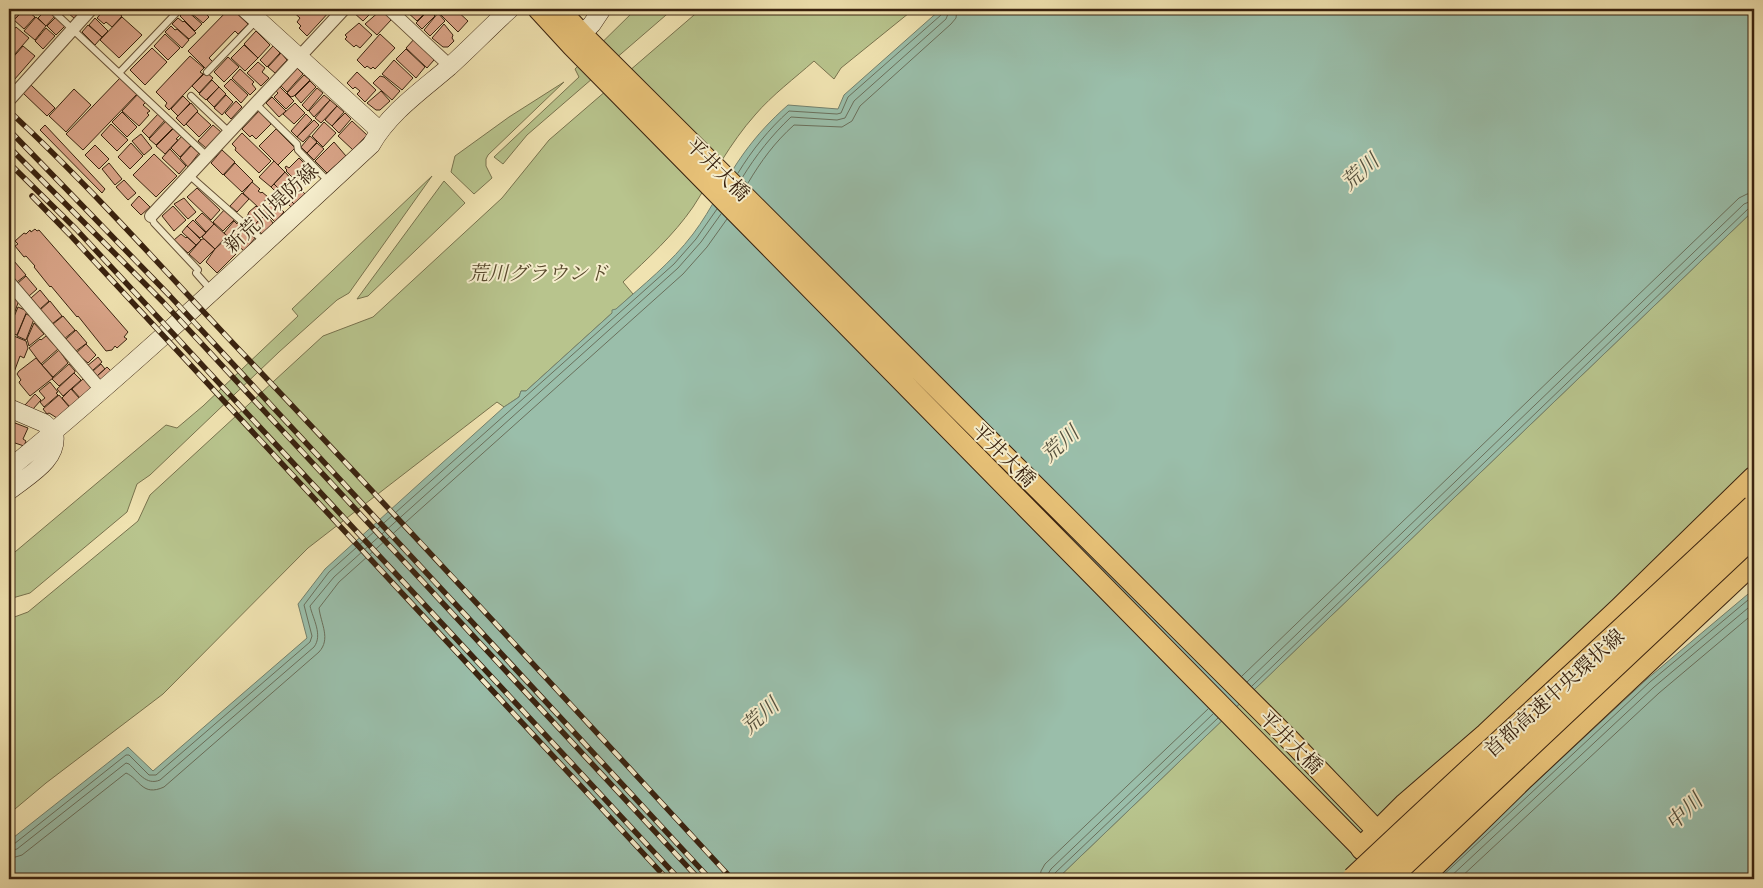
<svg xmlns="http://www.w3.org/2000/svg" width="1763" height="888" font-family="'Sorts Mill Goudy','Noto Serif JP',serif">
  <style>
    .green { fill: #b8c48d; stroke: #78734e }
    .water { fill: #9abeaa; stroke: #73806c }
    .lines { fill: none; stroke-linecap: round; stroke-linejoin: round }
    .shore { stroke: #6a705c; stroke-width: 1 }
    .building { fill: #daa589; stroke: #39220f }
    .lane-casing { stroke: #675238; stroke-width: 8 }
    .street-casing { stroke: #675238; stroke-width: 14 }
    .secondary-casing { stroke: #39220f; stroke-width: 19 }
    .primary-casing { stroke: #39220f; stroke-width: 22 }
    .highway-casing { stroke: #39220f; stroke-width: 26 }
    .lane { stroke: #f5edcc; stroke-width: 6 }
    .street { stroke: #f5edcc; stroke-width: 12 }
    .secondary { stroke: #f5edcc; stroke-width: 18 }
    .primary { stroke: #e8c278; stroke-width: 20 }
    .highway { stroke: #e8c278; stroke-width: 24 }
    .rail-casing { stroke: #39220f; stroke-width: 5.5 }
    .rail { stroke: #f5edcc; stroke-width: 4; stroke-dasharray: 11; stroke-linecap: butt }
    .highway-bridge-casing { stroke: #39220f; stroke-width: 26; stroke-linecap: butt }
    .highway-bridge { stroke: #e8c278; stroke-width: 24 }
    .labels { text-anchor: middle; stroke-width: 4; stroke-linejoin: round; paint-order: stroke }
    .street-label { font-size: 20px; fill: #39220f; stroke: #f5edcc }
    .park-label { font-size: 20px; font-style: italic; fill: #594a2e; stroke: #f5edcc }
    .water-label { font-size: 21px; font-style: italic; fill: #56513e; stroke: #f5edcc }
  </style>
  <rect width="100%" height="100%" fill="#f0e3b1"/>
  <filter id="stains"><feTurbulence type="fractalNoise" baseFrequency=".004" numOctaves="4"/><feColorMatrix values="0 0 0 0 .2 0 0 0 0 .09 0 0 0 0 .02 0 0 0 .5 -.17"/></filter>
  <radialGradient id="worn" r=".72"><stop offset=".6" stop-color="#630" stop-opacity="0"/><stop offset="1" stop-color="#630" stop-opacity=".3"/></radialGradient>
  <!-- green -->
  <path class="green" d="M636,9H673L527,135L503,164L494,157L579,77L575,69Z
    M701,9H914L841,68L834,79L814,61C795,78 772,95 755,115C730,143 713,176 693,207C673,236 648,258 623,282L633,294L526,391H521L519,397L504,407L497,402L308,548L163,694L46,783L9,814V619L28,612L138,521L150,495L323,336L373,317L502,198L549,140Z
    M564,82L488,155L486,159V166L492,178L474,194L451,172L455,156L509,117Z
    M432,176L349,293L337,300L279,352L150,475L137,484L127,512L30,593L9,599V557L166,425L177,428L203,406L298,316L292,309Z
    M444,181L465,203L368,296L357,299Z
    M1754,210V490L1343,879H1057Z"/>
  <!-- water -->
  <path class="water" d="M941,9H1754V210L1057,879H9V841L128,747L153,771L307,638L298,604L325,569L504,407L519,397L521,391H526L612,313V310L616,309C643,285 671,263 693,234C712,209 725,179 744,153C757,135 771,120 788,105L838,109L844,95Z
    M1754,589V879H1432L1647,679Z"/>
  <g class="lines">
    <!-- shore -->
    <path class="shore" d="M738,173C752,150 769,129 789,111L837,114L841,113L848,97L941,15L943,9
      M742,178C756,155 772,135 791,117L837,120L845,118L854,101L946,19L950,9
      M748,183C761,161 775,142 794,125L842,127L852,121L860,106L951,24L956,18L957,9
      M1242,676L1739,198L1747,194L1754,193
      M1247,682L1744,204L1754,200
      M1252,686L1749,208L1754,206
      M9,845L14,844L126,755H129L149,775H156L310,642L312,636L304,605L329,572L674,264L696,239L717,209
      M9,851L17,849L126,763L129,764C138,772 146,786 160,780L314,647C323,635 313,619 310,606L334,577L678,268L701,242L721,214
      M9,859L22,855L126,773C140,779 142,797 164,787L319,652C331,639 321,624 319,608L339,582L683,274L707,247L727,219
      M1040,879L1041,871L1045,864L1208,709
      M1047,879L1048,874L1051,869L1213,714
      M1054,879L1055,873L1218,718
      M1439,879L1650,682L1754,595
      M1448,879L1654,687L1754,603
      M1459,879L1659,693L1754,613"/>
  </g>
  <!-- building -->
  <path class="building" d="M9,9H24L13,21L9,17Z
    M25,9L35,17L24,29L14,20Z
    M47,9L55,16L46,26L38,18Z
    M63,9H82L74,18Z
    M105,9H113L122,16L112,27L106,22L104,24L97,18Z
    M186,9H201L209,17L203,23Z
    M229,9H232L248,24L238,34L235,31L209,58L213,62L206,69L188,51Z
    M290,9H330L331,10L307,36L299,28L301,26L297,22L300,18Z
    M356,9H375L363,21L353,12Z
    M408,9H426L428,10L417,21L406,11Z
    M445,9H455L468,21L458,32L440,14Z
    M186,10L202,24L195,31L180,16Z
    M381,10L391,20L377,35L365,24Z
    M429,10L435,16L422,29L416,23Z
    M438,13L445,21L430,36L424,30Z
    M36,17L46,26L35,40L24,31Z
    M56,17L65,26L56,35L47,26Z
    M122,17L142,35L119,58L100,40Z
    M95,18L108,31L102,37L89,25Z
    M178,18L183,22L184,21L196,33L189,39L172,24Z
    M359,23L372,35L360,48L356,45L354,47L345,39L347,37L345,35Z
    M444,24L453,35L452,38L454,41L448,47H443L432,38Z
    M88,25L102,37L95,45L82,32Z
    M171,26L175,30L177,29L189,40L182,48L165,32Z
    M16,27L29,38L14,55L9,50V35Z
    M46,28L55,36L43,49L35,41Z
    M256,31L270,45L258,58L244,44Z
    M165,34L180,48L168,60L154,46Z
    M380,34L395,48L375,69L373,67L371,69L367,66L365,68L357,60Z
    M416,37L434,54V60L427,68L406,48Z
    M244,45L258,58L245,71L231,58Z
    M23,46L35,56L14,80L9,75V62Z
    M273,46L280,53L267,67L260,60Z
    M152,48L167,62L145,85L130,70Z
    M406,49L425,67L416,78L396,59Z
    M281,53L287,60L275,73L268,67Z
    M190,56L204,68L200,72L203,74L169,110L165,106L167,103L156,92Z
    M228,57L239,67L224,82L214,72Z
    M394,60L413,78L402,90L382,74Z
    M258,62L265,68L262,72L269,78L261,86L247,73Z
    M297,68L303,74L287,92L281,86Z
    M240,69L254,82L252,84L256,89L250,95L232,78Z
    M206,72L213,78L199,93L192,86Z
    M357,72L376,90L365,102L357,94L360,91L355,87L353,89L347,83Z
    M304,75L310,80L294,96L291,97L287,93Z
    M380,76L384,77L400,91L392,100L373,83Z
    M121,77L138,93L83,150L66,134Z
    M231,79L248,95L241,103L224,86Z
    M212,80L219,87L206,100L199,94Z
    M310,81L316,87L301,103L295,96Z
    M31,85L55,108L47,116L23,93Z
    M219,87L226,94L214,107L207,100Z
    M280,87L294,101L286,109L274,97L278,93L276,91Z
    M317,88L323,93L308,111L302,105Z
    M74,89L91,105L66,132L49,116Z
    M381,91L390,101L380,110H376L367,103Z
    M139,93L147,101L143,105L150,111L147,113L149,115L139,126L122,111Z
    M226,95L233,102L222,115L214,108Z
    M324,95L330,100L314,117L309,111Z
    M183,96L190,103L178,116L171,109Z
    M272,97L286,111L279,117L266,103Z
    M330,100L337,106L321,123L315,118Z
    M236,101L242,107L231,119L225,113Z
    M191,103L198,111L184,126L176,118Z
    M295,103L305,113L294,124L283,114Z
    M337,106L344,112L332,126L325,120Z
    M259,111L271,124L256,139L252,135L250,137L242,129Z
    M122,112L137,127L127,137L112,122Z
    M197,112L211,125L199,137L186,124Z
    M159,113L166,119L149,138L142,131Z
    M345,113L351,119L339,133L332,126Z
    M306,114L312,120L297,137L291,131Z
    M167,120L174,127L156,145L149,139Z
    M314,120L319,125L303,142L297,137Z
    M352,121L367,135L353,150L338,136Z
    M324,122L336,133L323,147L312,136Z
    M111,124L128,140L117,151L101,135Z
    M45,125L105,189L102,193L40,130Z
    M213,125L221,132L206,148L198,141Z
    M174,128L181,134L176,139L178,140L165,154L156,146Z
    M276,129L295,148L278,165L259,146Z
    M242,133L271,161L259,173L235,150L236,148L232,144Z
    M141,134L152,148L144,155L132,141Z
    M183,135L192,144L180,157L171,148Z
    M310,136L317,142L307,153L301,147Z
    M334,142L346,156L327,173L315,161Z
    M131,143L143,156L130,169L118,157Z
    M317,143L324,149L314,160L307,153Z
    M95,145L109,159L99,169L85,155Z
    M191,146L199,153L188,167L180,158Z
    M170,149L186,166L179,174L162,158Z
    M222,150L235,162L223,175L211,163Z
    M154,154L177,176L156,197L133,175Z
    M299,158L312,171L299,184L286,171L287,170L285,168L286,166L289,168Z
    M274,161L285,172L271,187L259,177Z
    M109,163L122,179L115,185L102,169Z
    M235,163L253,181L242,192L224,175Z
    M285,172L305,194L294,204L274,184Z
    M124,180L136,193L128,200L116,187Z
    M252,182L260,189L258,191L261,193L262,192L268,197L259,208L243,193Z
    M274,184L294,204L291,207L271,187Z
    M197,188L220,210L211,220L187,197Z
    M242,193L249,199L237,212L230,206Z
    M139,196L150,207L141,215L131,205Z
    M184,198L196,212L188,219L174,204Z
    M274,199L280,205L269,216L263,211Z
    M173,206L186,220L174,231L162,216Z
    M256,206L265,215L253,226L246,219L249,212Z
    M279,207L284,212L275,222L269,216Z
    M226,208L236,218L223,231L213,222Z
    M202,213L214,224L206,232L195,220Z
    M266,214L273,223L262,234L253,226Z
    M193,220L206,233L200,238L187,226Z
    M234,221L237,224L239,221L247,229L245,231L249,235L251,233L256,237L244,251L224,233Z
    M214,224L227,236L215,249L202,237Z
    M187,226L201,240L196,245L182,232Z
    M35,229L37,231L39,230L128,332L124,337L127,339L117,348L115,346L112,350L106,351L78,316L77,317L51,286L50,287L34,267L35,266L26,256L24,257L15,246L18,244L15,241L24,233L26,234L30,230L31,232Z
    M181,234L186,238L187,237L196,245L188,253L174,240Z
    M227,238L240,250L217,273L206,262L215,249Z
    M202,239H204L215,249L200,264L189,254Z
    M14,261L26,275L17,282L9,273V266Z
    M26,276L37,289L29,296L18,283Z
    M40,290L49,301L40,309L31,298Z
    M9,293L12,294L11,297L19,300L12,320L9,319Z
    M50,301L62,316L52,324L40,310Z
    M18,307L27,311L17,335L9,332V329Z
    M26,314L33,317L34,319L26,340L17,336Z
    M63,316L75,330L64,339L53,324Z
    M34,323L44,334L29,346L27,339Z
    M76,330L87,343L76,351L66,339Z
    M9,334L26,341L28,348L24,358L20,356L13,375L10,374L9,376Z
    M46,336L58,349L41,364L29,348L40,339L41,340Z
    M86,344L96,355L88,363L76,353Z
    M59,350L68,363L53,377L42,365Z
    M98,357L102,362L92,371L87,366Z
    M36,358L53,378L30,396L20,384L19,382L21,380L17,374L19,371Z
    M69,364L75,371V372L59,386L52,379Z
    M101,364L105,369L97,376L93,371Z
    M107,367L112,372L101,381L97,376Z
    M74,373L81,380L63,396L57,389Z
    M83,379L91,387V390L81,399L72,389Z
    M50,382L58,392L56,393L58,395L44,407L40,402L45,398L39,391Z
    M71,389L80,399L70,407L62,398Z
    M35,394L41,400L33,409L25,405Z
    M59,395L70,408L57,418L49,413L47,414L43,409Z
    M15,423L28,428L23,439L26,441L24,446L9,441Z"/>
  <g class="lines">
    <defs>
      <path id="lane" d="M51,9L207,156
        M207,72L256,21
        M119,73L180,9
        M191,96L229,132
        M256,104L297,144L298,150L329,182
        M189,175L259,237L263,244
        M151,216L154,223L198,270L196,273L211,290"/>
      <path id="street" d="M389,9L450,66
        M9,100L91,9
        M151,216L344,9
        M9,282L101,390"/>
      <path id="secondary" d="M246,9L379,130
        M582,34L592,24L602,9
        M9,408L44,423L54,432
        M9,469C134,366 252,255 371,145C389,113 421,91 449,67C470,48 489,28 510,9
        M9,491C27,476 60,460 54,432"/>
      <path id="primary" d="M538,9L572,46L1373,860
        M559,9L582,34L1290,740L1388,842"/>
      <path id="highway" d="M1363,848L1406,805L1487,735L1621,609L1754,479
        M1419,879L1521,779L1754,560"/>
    </defs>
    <!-- lane casing -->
    <use href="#lane" class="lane-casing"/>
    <!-- street casing -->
    <use href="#street" class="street-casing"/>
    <!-- secondary casing -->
    <use href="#secondary" class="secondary-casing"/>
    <!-- primary casing -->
    <use href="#primary" class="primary-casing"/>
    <!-- highway casing -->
    <use href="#highway" class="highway-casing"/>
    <!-- lane -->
    <use href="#lane" class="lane"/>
    <!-- street -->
    <use href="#street" class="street"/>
    <!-- secondary -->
    <use href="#secondary" class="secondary"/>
    <!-- primary -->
    <use href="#primary" class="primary"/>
    <!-- highway -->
    <use href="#highway" class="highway"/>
    <defs>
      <path id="rail" d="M9,111C93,189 169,276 248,359C411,531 571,705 732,879
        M9,130L170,296L710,879
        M9,147L163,302L699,879
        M9,163L76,229L679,879
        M32,196L70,235L667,879"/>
    </defs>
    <!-- rail casing -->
    <use href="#rail" class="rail-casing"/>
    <!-- rail -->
    <use href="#rail" class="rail"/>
    <defs>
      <path id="highway-bridge" d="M1354,879C1486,754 1622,632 1754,507
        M1387,879L1754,534"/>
    </defs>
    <!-- highway-bridge casing -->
    <use href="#highway-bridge" class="highway-bridge-casing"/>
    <!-- highway-bridge -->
    <use href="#highway-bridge" class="highway-bridge"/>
  </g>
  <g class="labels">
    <!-- street labels -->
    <g class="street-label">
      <text transform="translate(718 169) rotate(45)" y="7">平井大橋</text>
      <text transform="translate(271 208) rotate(-43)" y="7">新荒川堤防線</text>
      <text transform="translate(1004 455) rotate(45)" y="7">平井大橋</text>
      <text transform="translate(1554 693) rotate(-42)" y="7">首都高速中央環状線</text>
      <text transform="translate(1291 742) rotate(45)" y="7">平井大橋</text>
    </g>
    <!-- park labels -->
    <g class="park-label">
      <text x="538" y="280">荒川グラウンド</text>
    </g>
    <!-- water labels -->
    <g class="water-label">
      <text transform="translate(1360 172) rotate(-42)" y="7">荒川</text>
      <text transform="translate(1060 444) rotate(-42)" y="7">荒川</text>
      <text transform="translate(760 716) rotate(-42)" y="7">荒川</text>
      <text transform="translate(1684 812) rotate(-44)" y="7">中川</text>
    </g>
  </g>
  <!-- margin -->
  <rect width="1763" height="888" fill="none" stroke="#f0e3b1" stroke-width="30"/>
  <rect x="10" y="10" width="1743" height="868" fill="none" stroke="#39220f" stroke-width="2.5"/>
  <rect x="15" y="15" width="1733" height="858" fill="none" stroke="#39220f"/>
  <rect width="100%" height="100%" filter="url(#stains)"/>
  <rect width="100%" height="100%" fill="url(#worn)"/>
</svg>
